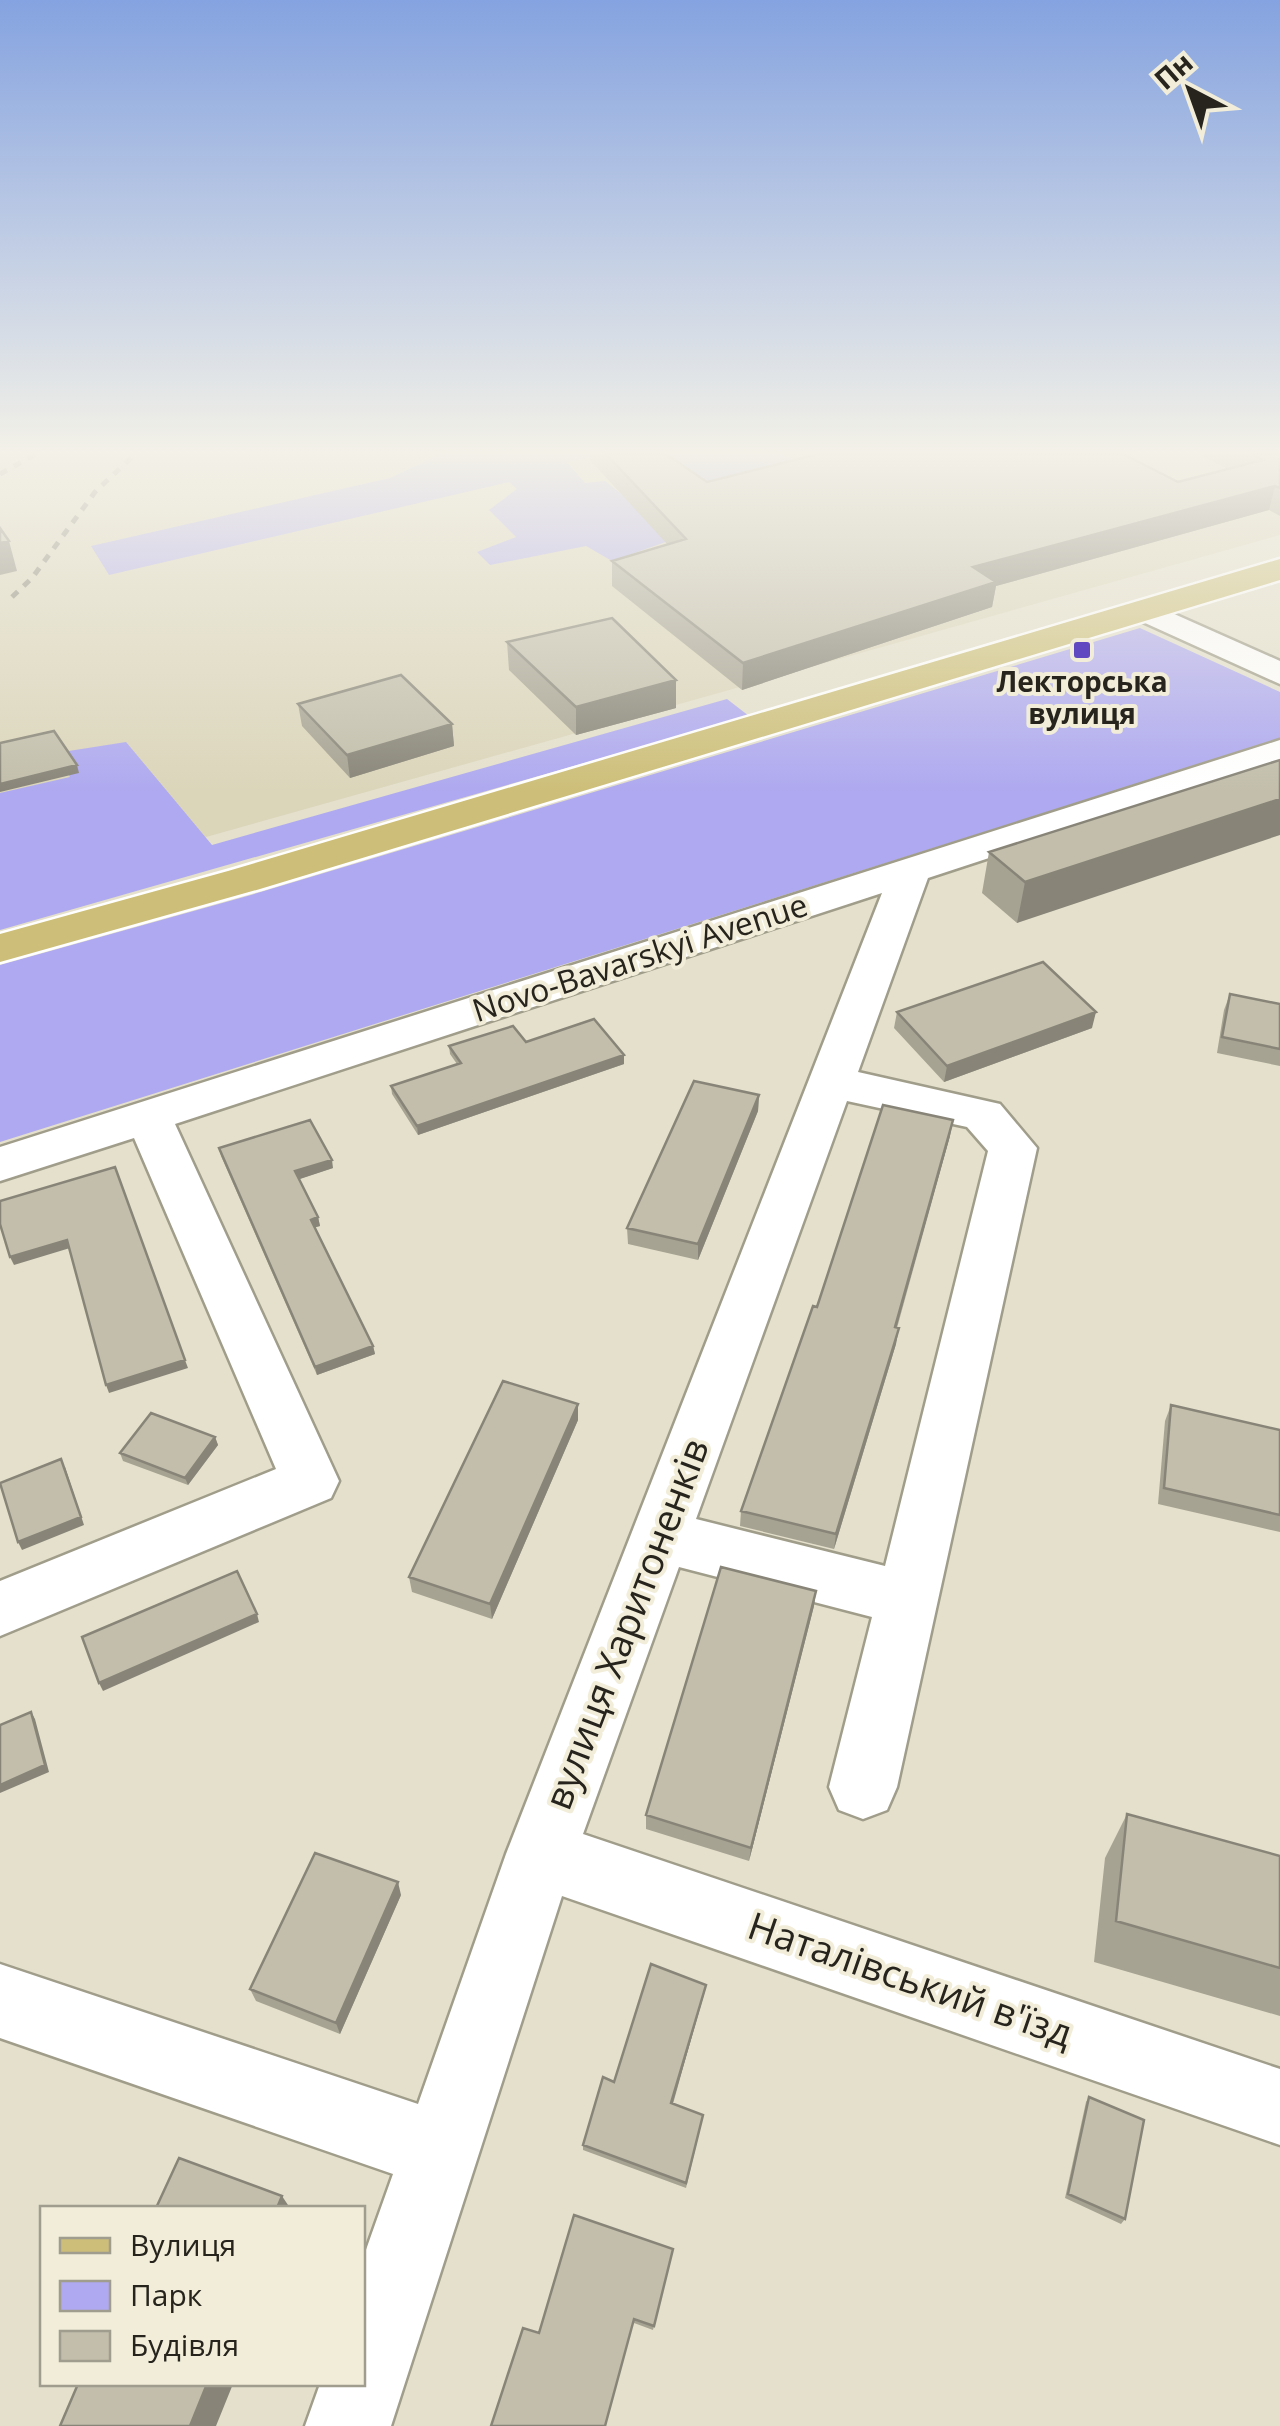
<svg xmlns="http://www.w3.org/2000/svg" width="1280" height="2426" font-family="'Open Sans',sans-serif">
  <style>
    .built { fill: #dbd5ba }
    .green { fill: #aea9f0 }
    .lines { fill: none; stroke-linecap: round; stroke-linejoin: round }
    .minor-casing { stroke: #a09d8a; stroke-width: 5 }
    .major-casing { stroke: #fff; stroke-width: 5 }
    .minor { fill: #fff; fill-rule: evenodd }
    .major { fill: #cdbf79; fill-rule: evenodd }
    .rail { stroke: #858274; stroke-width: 5; stroke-dasharray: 8 8; stroke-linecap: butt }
    .wall { fill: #a7a393 }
    .shaded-wall { fill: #888578 }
    .building { fill: #c2beab; stroke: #888578; stroke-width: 2.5 }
    .poi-dot { fill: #6149c1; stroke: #f1edd9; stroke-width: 4 }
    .labels { text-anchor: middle; stroke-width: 8; stroke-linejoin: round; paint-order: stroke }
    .far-poi-label { font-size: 28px; font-weight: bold; fill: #26241d; stroke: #f1edd9 }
    .street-label { font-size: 32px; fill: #26241d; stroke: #f1edd9 }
    .near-street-label { font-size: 38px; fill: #26241d; stroke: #f1edd9 }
  </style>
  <rect width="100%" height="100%" fill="#e4e0cc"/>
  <!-- built -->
  <path class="built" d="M0,454H1280V535L0,895Z"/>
  <!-- green -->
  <path class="green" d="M440,454H611L567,462L585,483L605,481L677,538L612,561L586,546L490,565L477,552L516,537L489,510L517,489L509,482L109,575L91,546L390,478Z
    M635,454H784L803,466L707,487Z
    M1140,628L1280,692V739L0,1142V965L251,895Z
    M727,699L749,716L0,930V793L70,777L56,753L126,742L212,845Z"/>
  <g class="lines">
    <defs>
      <path id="minor" d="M1145,601L1280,661V684L1134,618L1129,611L1134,604Z
        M1280,740V763L928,878L858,1072L1000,1104L1037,1148L897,1787L887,1810L863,1819L839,1810L829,1787L872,1617L679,1567L583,1834L1280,2069V2145L562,1896L391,2426H305L320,2384H362V2261L393,2174L0,2038V1964L418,2104L506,1854L882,893L175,1124L339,1481L331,1498L0,1636V1581L276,1469L134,1138L0,1181V1147ZM847,1101L967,1127L988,1151L885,1566L696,1519Z"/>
      <path id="major" d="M1280,559V580L260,889L0,962V934L228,871Z"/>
    </defs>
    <!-- minor casing -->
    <use href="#minor" class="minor-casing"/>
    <!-- major casing -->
    <use href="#major" class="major-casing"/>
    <!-- minor -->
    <use href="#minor" class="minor"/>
    <!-- major -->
    <use href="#major" class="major"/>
    <!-- rail -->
    <path class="rail" d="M0,474L36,454
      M12,597L32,578L95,492L135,454"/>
  </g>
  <!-- wall -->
  <path class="wall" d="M590,454H606L707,482H1178L1228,469L1199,454H1280V516L1269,510L996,586L992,607L742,690L612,586V561L667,544L590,460Z
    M507,642L676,708L576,735L509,670Z
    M298,704L452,724L454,746L350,778L302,726Z
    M1280,760L1017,923L982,893L989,852Z
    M1230,994L1280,1004V1066L1217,1053L1224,1010Z
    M897,1012L1092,1028L944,1082L894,1028Z
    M449,1046L624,1064L418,1135L392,1094L391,1086L457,1064L450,1054Z
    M759,1095L758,1111L698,1260L628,1244L627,1228Z
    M950,1136L897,1328L896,1344L834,1549L740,1526L741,1511L817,1307Z
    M219,1148L333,1168L299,1179L318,1217L320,1226L315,1227L373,1346L375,1354L317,1375L221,1156Z
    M578,1404V1420L492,1619L412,1592L409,1577Z
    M1171,1405L1280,1430V1532L1158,1504L1165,1421Z
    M215,1437L218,1445L188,1485L123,1461L120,1453Z
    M814,1606L749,1861L646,1829V1815Z
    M1127,1814L1280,1856V2016L1094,1962L1105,1858Z
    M401,1895L340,2034L256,2001L250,1989Z
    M706,1985L673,2104L702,2121L686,2188L583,2150V2145L614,2082Z
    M1089,2097L1125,2219L1121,2224L1065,2198L1086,2102Z
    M673,2249L653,2330L634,2323L539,2333Z"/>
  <!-- shaded-wall -->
  <path class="shaded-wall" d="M1275,486L1269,510L996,586L992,607L742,690L743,663L973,567Z
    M9,541L17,571L0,575V543Z
    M676,680V708L576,735V707Z
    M452,724L454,746L350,778L347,755Z
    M77,765L79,773L0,792V784Z
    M1280,799V835L1017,923L1025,882Z
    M1096,1012L1092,1028L944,1082L947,1066Z
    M624,1055V1064L418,1135L417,1126Z
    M759,1095L758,1111L698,1260V1244Z
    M953,1120L950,1136L892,1343L895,1327Z
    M332,1160L333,1168L297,1180L295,1171Z
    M318,1217L320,1226L313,1228L311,1220Z
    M67,1240L70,1248L14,1265L10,1257Z
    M899,1328L896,1344L834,1549L836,1534Z
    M373,1346L375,1354L317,1375L315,1367Z
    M185,1360L188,1368L109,1393L106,1385Z
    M578,1404V1420L492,1619L490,1604Z
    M215,1437L218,1445L188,1485L185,1478Z
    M65,1467L84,1525L22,1550L18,1542Z
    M816,1591L814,1606L749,1861L751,1848Z
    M257,1614L259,1622L103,1691L99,1683Z
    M31,1712L35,1719L49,1772L0,1793V1785Z
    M398,1882L401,1895L340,2034L336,2023Z
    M706,1985L705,1991L671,2109V2103Z
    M282,2196L290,2208H277Z
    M207,2384H233L216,2426H190Z"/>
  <!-- building -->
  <path class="building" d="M606,454H666L707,482L818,454H1123L1178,482L1263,460L1251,454H1280V488L1275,486L973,567L996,582L743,663L612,561L686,539Z
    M0,528L9,541L0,543Z
    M612,618L676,680L576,707L507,642Z
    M401,675L452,724L347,755L298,704Z
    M54,731L77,765L0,784V743Z
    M1280,760V799L1025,882L989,852Z
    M1043,962L1096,1012L947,1066L897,1012Z
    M1230,994L1280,1004V1049L1222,1037Z
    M594,1019L624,1055L417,1126L391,1086L461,1063L449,1046L513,1026L526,1042Z
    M694,1081L759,1095L698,1244L627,1228Z
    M883,1105L953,1120L895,1327L899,1328L836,1534L741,1511L813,1306L817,1307Z
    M310,1120L332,1160L295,1171L318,1217L311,1220L373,1346L315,1367L219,1148Z
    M115,1167L185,1360L106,1385L67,1240L10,1257L0,1224V1201Z
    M503,1381L578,1404L490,1604L409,1577Z
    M1171,1405L1280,1430V1515L1164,1488Z
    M151,1413L215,1437L185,1478L120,1453Z
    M61,1459L81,1517L18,1542L0,1483Z
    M721,1567L816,1591L751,1848L646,1815Z
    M237,1571L257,1614L99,1683L82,1637Z
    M31,1712L45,1765L0,1785V1725Z
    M1127,1814L1280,1856V1968L1116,1921Z
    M315,1853L398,1882L336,2023L250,1989Z
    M651,1964L706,1985L671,2103L703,2115L686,2183L583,2145L603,2077L614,2082Z
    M1089,2097L1144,2120L1125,2219L1068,2194Z
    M179,2158L282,2196L277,2208H156Z
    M574,2215L673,2249L654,2326L634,2319L605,2426H491L523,2328L539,2333Z
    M78,2384H207L190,2426H60Z"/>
  <!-- sky -->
  <linearGradient id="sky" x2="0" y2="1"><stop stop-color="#85a3e0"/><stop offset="0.57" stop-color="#f3f1e8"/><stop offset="1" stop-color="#f3f1e8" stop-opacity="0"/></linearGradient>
  <rect width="1280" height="793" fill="url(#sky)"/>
  <!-- markers -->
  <rect class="poi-dot" x="1072" y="640" width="20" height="20" rx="5"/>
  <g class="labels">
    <!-- far-poi labels -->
    <g class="far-poi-label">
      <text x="1082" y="692">Лекторська<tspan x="1082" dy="32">вулиця</tspan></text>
    </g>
    <!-- street labels -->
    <g class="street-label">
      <text transform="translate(640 958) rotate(-18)" y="11">Novo-Bavarskyi Avenue</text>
    </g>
    <!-- near-street labels -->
    <g class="near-street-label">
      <text transform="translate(627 1624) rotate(-69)" y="13">вулиця Харитоненків</text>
      <text transform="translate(910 1980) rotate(19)" y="13">Наталівський в'їзд</text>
    </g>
  </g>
  <!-- legend -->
  <rect x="40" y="2206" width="325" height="180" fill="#f1edd9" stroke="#a09d8e" stroke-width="2.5"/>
  <rect x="60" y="2238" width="50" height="15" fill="#cdbf79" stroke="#a09d8e" stroke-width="2.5"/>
  <text x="130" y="2256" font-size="30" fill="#26241d">Вулиця</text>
  <rect x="60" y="2281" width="50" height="30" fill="#aea9f0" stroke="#a09d8e" stroke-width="2.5"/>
  <text x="130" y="2306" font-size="30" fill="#26241d">Парк</text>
  <rect x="60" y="2331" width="50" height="30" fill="#c2beab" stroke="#a09d8e" stroke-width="2.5"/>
  <text x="130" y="2356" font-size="30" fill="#26241d">Будівля</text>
  <!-- north arrow -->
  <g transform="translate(1190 90) rotate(319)" stroke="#f1edd9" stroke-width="8" paint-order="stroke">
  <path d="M0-8L18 38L0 25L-18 38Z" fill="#26241d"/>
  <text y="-15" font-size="28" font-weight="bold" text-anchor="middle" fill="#26241d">Пн</text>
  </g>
</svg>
